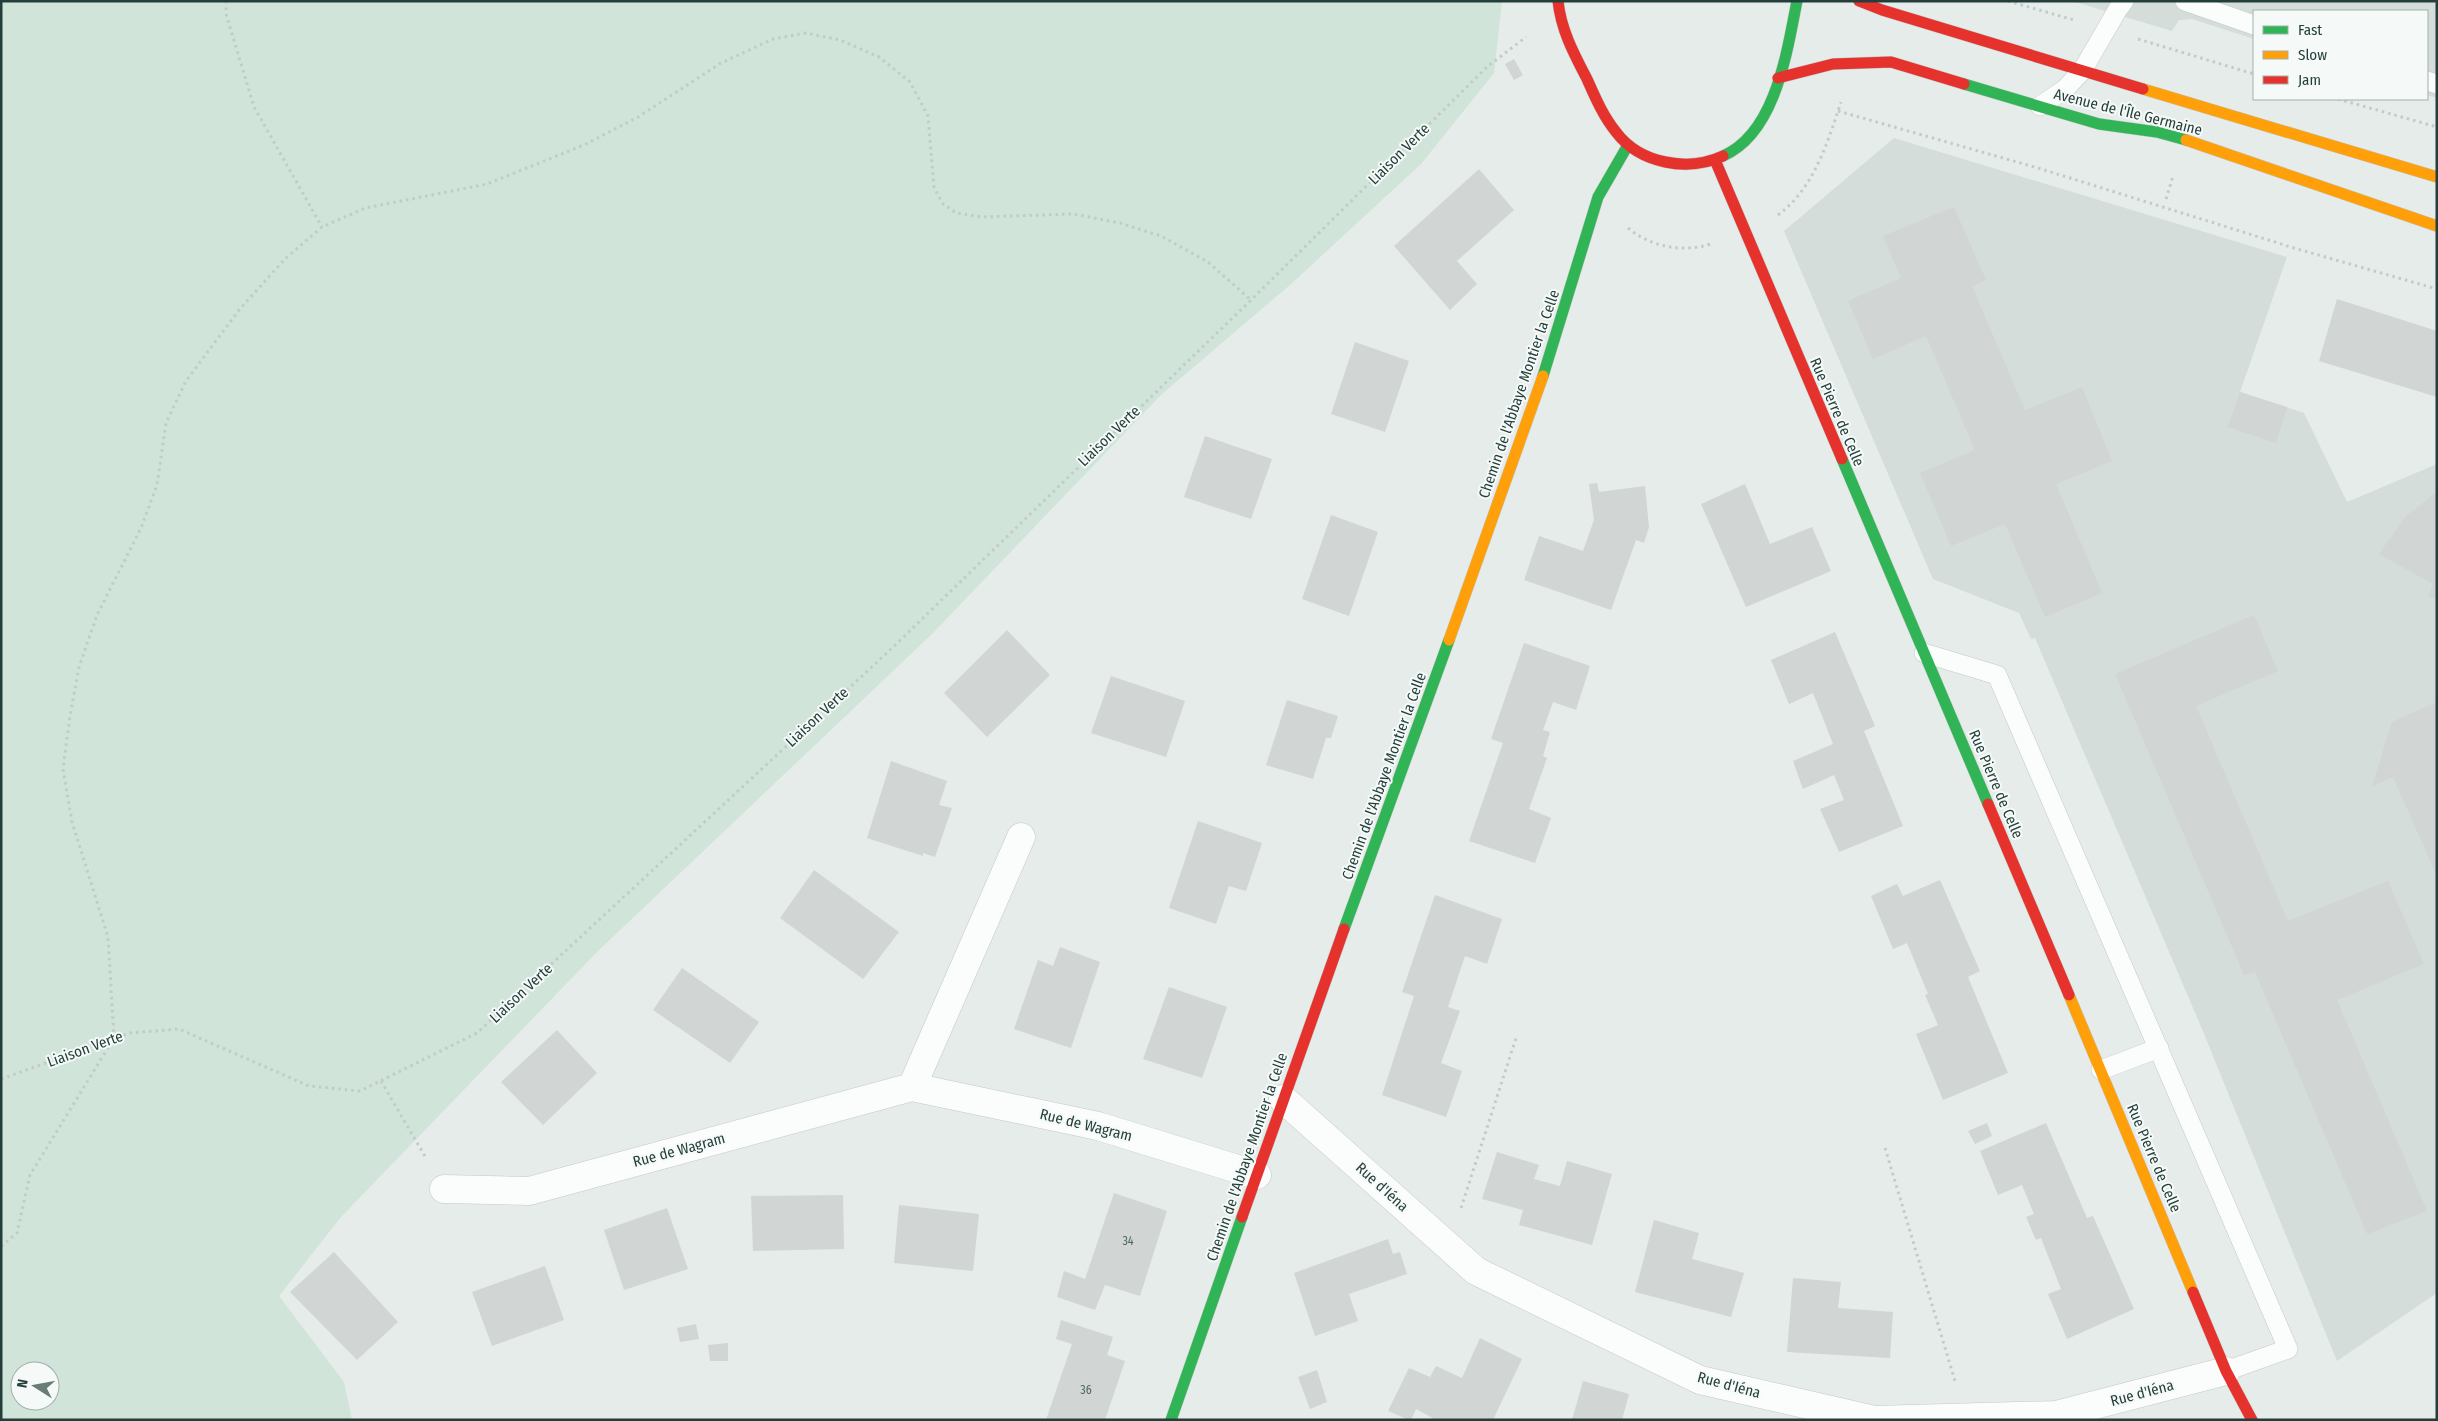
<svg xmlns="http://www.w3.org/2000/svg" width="2438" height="1421" font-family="'Fira Sans Condensed',sans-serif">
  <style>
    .built { fill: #d4ddda }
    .green { fill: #d0e4d9; fill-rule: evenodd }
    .building { fill: #d1d5d4 }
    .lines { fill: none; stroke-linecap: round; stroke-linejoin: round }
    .lane-casing { stroke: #c3c9c7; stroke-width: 20 }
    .street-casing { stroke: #c3c9c7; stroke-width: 29 }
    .fast-casing { stroke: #c2c9c7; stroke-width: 12 }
    .slow-casing { stroke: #c2c9c7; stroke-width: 12 }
    .jam-casing { stroke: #c2c9c7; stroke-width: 12 }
    .path { stroke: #c2cbca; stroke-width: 3; stroke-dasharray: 2.5 4; stroke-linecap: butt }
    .lane { stroke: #fbfcfc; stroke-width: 19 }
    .street { stroke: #fbfcfc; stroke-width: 28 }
    .fast { stroke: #30b455; stroke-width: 11 }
    .slow { stroke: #ff9f0a; stroke-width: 11 }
    .jam { stroke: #e5322d; stroke-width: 11 }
    .labels { text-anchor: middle; stroke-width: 4; stroke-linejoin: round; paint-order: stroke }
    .number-label { font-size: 12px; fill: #4f6461 }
    .street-label { font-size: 15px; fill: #243f3b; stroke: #f5faf8 }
  </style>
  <rect width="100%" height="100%" fill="#e6ecea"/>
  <!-- built -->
  <path class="built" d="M2072,1H2437V98L2427,95V11H2254V39L2192,19L2179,20L2172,31Z
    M1894,138L2287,257L2240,392L2304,413L2347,502L2437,464V1293L2337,1361L2202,1029L2035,638L2031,639L2019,613L1933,579L1784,231Z"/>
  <!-- green -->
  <path class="green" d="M1,1H1502L1494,73L1421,164L1291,284L1161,395L932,634L598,951L341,1217L279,1296L344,1382L352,1420H1ZM20,1371H50V1401H20Z"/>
  <!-- building -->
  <path class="building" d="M1514,59L1523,75L1514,80L1505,64Z
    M1479,169L1514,210L1457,261L1477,284L1450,310L1394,246Z
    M1954,207L1986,280L1972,286L2025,410L2082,387L2112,461L2056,484L2102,593L2045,617L2005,524L1951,546L1920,473L1975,450L1926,336L1873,359L1848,301L1901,278L1883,236Z
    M2337,299L2437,331V397L2319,361Z
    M1355,342L1409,361L1385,432L1331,414Z
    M2240,392L2287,407L2276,443L2228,427Z
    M1205,436L1272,459L1251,519L1184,497Z
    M1597,483L1599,492L1645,486L1649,527L1644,543L1636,540L1611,610L1524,580L1539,536L1583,551L1594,520L1589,484Z
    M1745,484L1770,544L1812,527L1831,571L1746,607L1701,504Z
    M2437,492V600L2428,597L2433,584L2379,554L2406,516Z
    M1331,515L1378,532L1349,616L1302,599Z
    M2254,615L2278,671L2196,706L2288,921L2388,881L2424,964L2337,1000L2427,1211L2367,1234L2255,972L2244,975L2115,674Z
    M1007,630L1050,675L987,737L944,693Z
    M1835,632L1875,726L1864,731L1903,826L1839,852L1820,809L1844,800L1834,775L1803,789L1793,761L1833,744L1813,693L1789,704L1771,660Z
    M1524,643L1590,666L1576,710L1553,702L1543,730L1550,732L1543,756L1547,758L1529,809L1551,818L1535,863L1469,841L1503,743L1491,739Z
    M1111,676L1185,701L1166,757L1091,733Z
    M1287,700L1338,716L1331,738H1326L1313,779L1266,765Z
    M2437,702V871L2435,872L2393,777L2372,786L2392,722Z
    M891,761L947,781L939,805L952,808L935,857L923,853V856L867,838Z
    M1198,821L1262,843L1246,891L1229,886L1216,924L1169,908Z
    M814,870L899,932L863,979L780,918Z
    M1940,880L1980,971L1968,977L2008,1073L1943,1100L1916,1034L1938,1025L1925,995L1928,994L1907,943L1893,949L1871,896L1897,884L1903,896Z
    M1435,895L1502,919L1487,964L1465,956L1448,1007L1460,1011L1441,1063L1462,1071L1446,1117L1382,1095L1414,996L1402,992Z
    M1060,947L1100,962L1071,1048L1014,1029L1038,960L1053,966Z
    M682,968L759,1022L730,1063L653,1010Z
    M1169,987L1227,1007L1202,1078L1143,1059Z
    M557,1030L597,1073L543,1125L501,1082Z
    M1987,1123L1992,1136L1975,1144L1968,1131Z
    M2046,1123L2087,1218L2093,1216L2134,1309L2067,1339L2048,1294L2061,1289L2041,1238L2036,1240L2026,1217L2034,1214L2022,1185L1998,1195L1980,1151Z
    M1497,1152L1539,1165L1534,1179L1560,1186L1567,1161L1612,1174L1592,1245L1519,1225L1523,1210L1482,1199Z
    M1114,1193L1167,1211L1140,1296L1105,1285L1095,1310L1057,1297L1064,1271L1085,1279Z
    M843,1195L844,1249L753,1251L751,1196Z
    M899,1205L979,1214L973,1271L894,1263Z
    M667,1208L688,1269L624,1290L604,1230Z
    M1654,1220L1699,1233L1692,1259L1744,1273L1731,1317L1635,1292Z
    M1388,1239L1393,1254L1400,1252L1407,1274L1349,1294L1358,1321L1315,1336L1294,1273Z
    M334,1252L398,1322L357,1360L290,1292Z
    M545,1266L564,1320L492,1346L472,1292Z
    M1793,1278L1841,1282L1838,1308L1893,1312L1890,1358L1787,1352Z
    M1061,1320L1113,1337L1107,1355L1125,1361L1105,1420H1046L1072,1344L1056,1339Z
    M696,1324L699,1339L680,1342L677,1328Z
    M1480,1338L1522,1359L1493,1420H1436L1416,1409L1411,1420H1409L1388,1411L1409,1368L1430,1377L1436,1366L1462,1378Z
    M728,1343V1361H710L708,1345Z
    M1317,1370L1327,1402L1310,1409L1298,1377Z
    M1583,1381L1629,1394L1622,1420H1572Z"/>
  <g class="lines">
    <defs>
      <path id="lane" d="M2185,1L2254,25
        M2427,81L2437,84
        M2040,106L2064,90L2082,71L2118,9L2124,1
        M1924,653L1997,675L2288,1349L2226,1371
        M2101,1070L2159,1048"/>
      <path id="street" d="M912,1087L1021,837
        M1283,1099L1476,1271L1700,1380L1874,1420L2056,1415L2226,1371
        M444,1189L529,1191L912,1087L1098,1126L1257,1175"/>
      <path id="fast" d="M1964,84L2099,124L2157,132L2186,140
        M1723,156C1776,133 1787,51 1797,1
        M1543,376L1598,197L1628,145
        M1842,459L1988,804
        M1344,929L1449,640
        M1171,1420L1242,1217"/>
      <path id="slow" d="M2143,89L2437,177
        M2186,140L2437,226
        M1449,640L1543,376
        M2069,995L2193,1292"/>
      <path id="jam" d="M1558,1C1561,30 1574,54 1587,79C1595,97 1603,116 1616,132C1640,164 1688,172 1723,156
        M1859,1L1882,10L2143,89
        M1778,78L1833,64L1891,62L1964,84
        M1715,160L1842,459
        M1988,804L2069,995
        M1242,1217L1344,929
        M2193,1292L2226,1371L2252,1420"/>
    </defs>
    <!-- lane casing -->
    <use href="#lane" class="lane-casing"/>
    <!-- street casing -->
    <use href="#street" class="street-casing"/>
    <!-- fast casing -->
    <use href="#fast" class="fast-casing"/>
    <!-- slow casing -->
    <use href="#slow" class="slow-casing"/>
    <!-- jam casing -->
    <use href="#jam" class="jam-casing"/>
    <!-- path -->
    <path class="path" d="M226,1V14L254,107L322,227
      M2008,1L2074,20
      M2138,39L2254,74
      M2338,99L2437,127
      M1838,111L2038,168L2294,248L2437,289
      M2166,199L2173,176
      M1778,215C1814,188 1827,144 1841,102
      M1628,228C1651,247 1682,253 1711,244
      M1,1079L130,1033L179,1029L309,1086L360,1091L477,1033L889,651L1251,300L1487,67L1526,37
      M381,1081L426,1158
      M1885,1148L1955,1381
      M1461,1208L1517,1035
      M1,1246L17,1233L30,1175L114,1038L108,937L72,822L63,769L70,716L79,667L97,615L141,528L157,485L166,423L186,381L239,310L285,259L322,227L365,208L487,184L584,145L638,117L721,63L773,39L806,33L840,40L879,57L910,82L928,116L934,187L942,203L956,213L982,217L1073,214L1120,223L1161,236L1208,262L1251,300"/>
    <!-- lane -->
    <use href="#lane" class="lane"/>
    <!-- street -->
    <use href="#street" class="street"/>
    <!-- fast -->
    <use href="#fast" class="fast"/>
    <!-- slow -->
    <use href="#slow" class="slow"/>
    <!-- jam -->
    <use href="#jam" class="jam"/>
  </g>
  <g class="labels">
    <!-- number labels -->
    <g class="number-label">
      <text x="1128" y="1245">34</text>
      <text x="1086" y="1394">36</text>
    </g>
    <!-- street labels -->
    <g class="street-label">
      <text transform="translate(2128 112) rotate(14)" y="5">Avenue de l'Île Germaine</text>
      <text transform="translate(1399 154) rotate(-45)" y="5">Liaison Verte</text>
      <text transform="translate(1519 394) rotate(-71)" y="5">Chemin de l'Abbaye Montier la Celle</text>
      <text transform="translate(1837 412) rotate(67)" y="5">Rue Pierre de Celle</text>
      <text transform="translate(1109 436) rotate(-44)" y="5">Liaison Verte</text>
      <text transform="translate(817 717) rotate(-43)" y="5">Liaison Verte</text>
      <text transform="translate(1384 776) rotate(-70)" y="5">Chemin de l'Abbaye Montier la Celle</text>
      <text transform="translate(1996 784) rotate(67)" y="5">Rue Pierre de Celle</text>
      <text transform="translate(521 993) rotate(-43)" y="5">Liaison Verte</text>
      <text transform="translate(85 1049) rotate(-20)" y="5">Liaison Verte</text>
      <text transform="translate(1086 1125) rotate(14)" y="5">Rue de Wagram</text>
      <text transform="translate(679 1150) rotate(-15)" y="5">Rue de Wagram</text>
      <text transform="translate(1247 1157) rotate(-71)" y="5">Chemin de l'Abbaye Montier la Celle</text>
      <text transform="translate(2154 1158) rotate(67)" y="5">Rue Pierre de Celle</text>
      <text transform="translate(1382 1187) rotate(42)" y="5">Rue d'Iéna</text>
      <text transform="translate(1729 1385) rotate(15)" y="5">Rue d'Iéna</text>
      <text transform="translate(2142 1393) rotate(-15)" y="5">Rue d'Iéna</text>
    </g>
  </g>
  <!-- border -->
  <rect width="2438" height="1421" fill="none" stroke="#243f3b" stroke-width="5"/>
  <!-- legend -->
  <rect x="2253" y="10" width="175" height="90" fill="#f5faf8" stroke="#a1afac"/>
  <rect x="2263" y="26" width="25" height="8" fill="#30b455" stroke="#a1afac"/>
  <text x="2298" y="35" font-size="15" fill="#243f3b">Fast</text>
  <rect x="2263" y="51" width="25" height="8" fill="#ff9f0a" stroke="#a1afac"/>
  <text x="2298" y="60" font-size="15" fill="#243f3b">Slow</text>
  <rect x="2263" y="76" width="25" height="8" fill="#e5322d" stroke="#a1afac"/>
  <text x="2298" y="85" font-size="15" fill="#243f3b">Jam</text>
  <!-- north arrow -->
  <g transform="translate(35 1386) rotate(281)"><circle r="24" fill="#f5faf8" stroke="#a1afac"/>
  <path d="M0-4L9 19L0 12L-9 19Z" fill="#687c78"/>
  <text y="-8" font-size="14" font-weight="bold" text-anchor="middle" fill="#243f3b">N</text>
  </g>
</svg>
